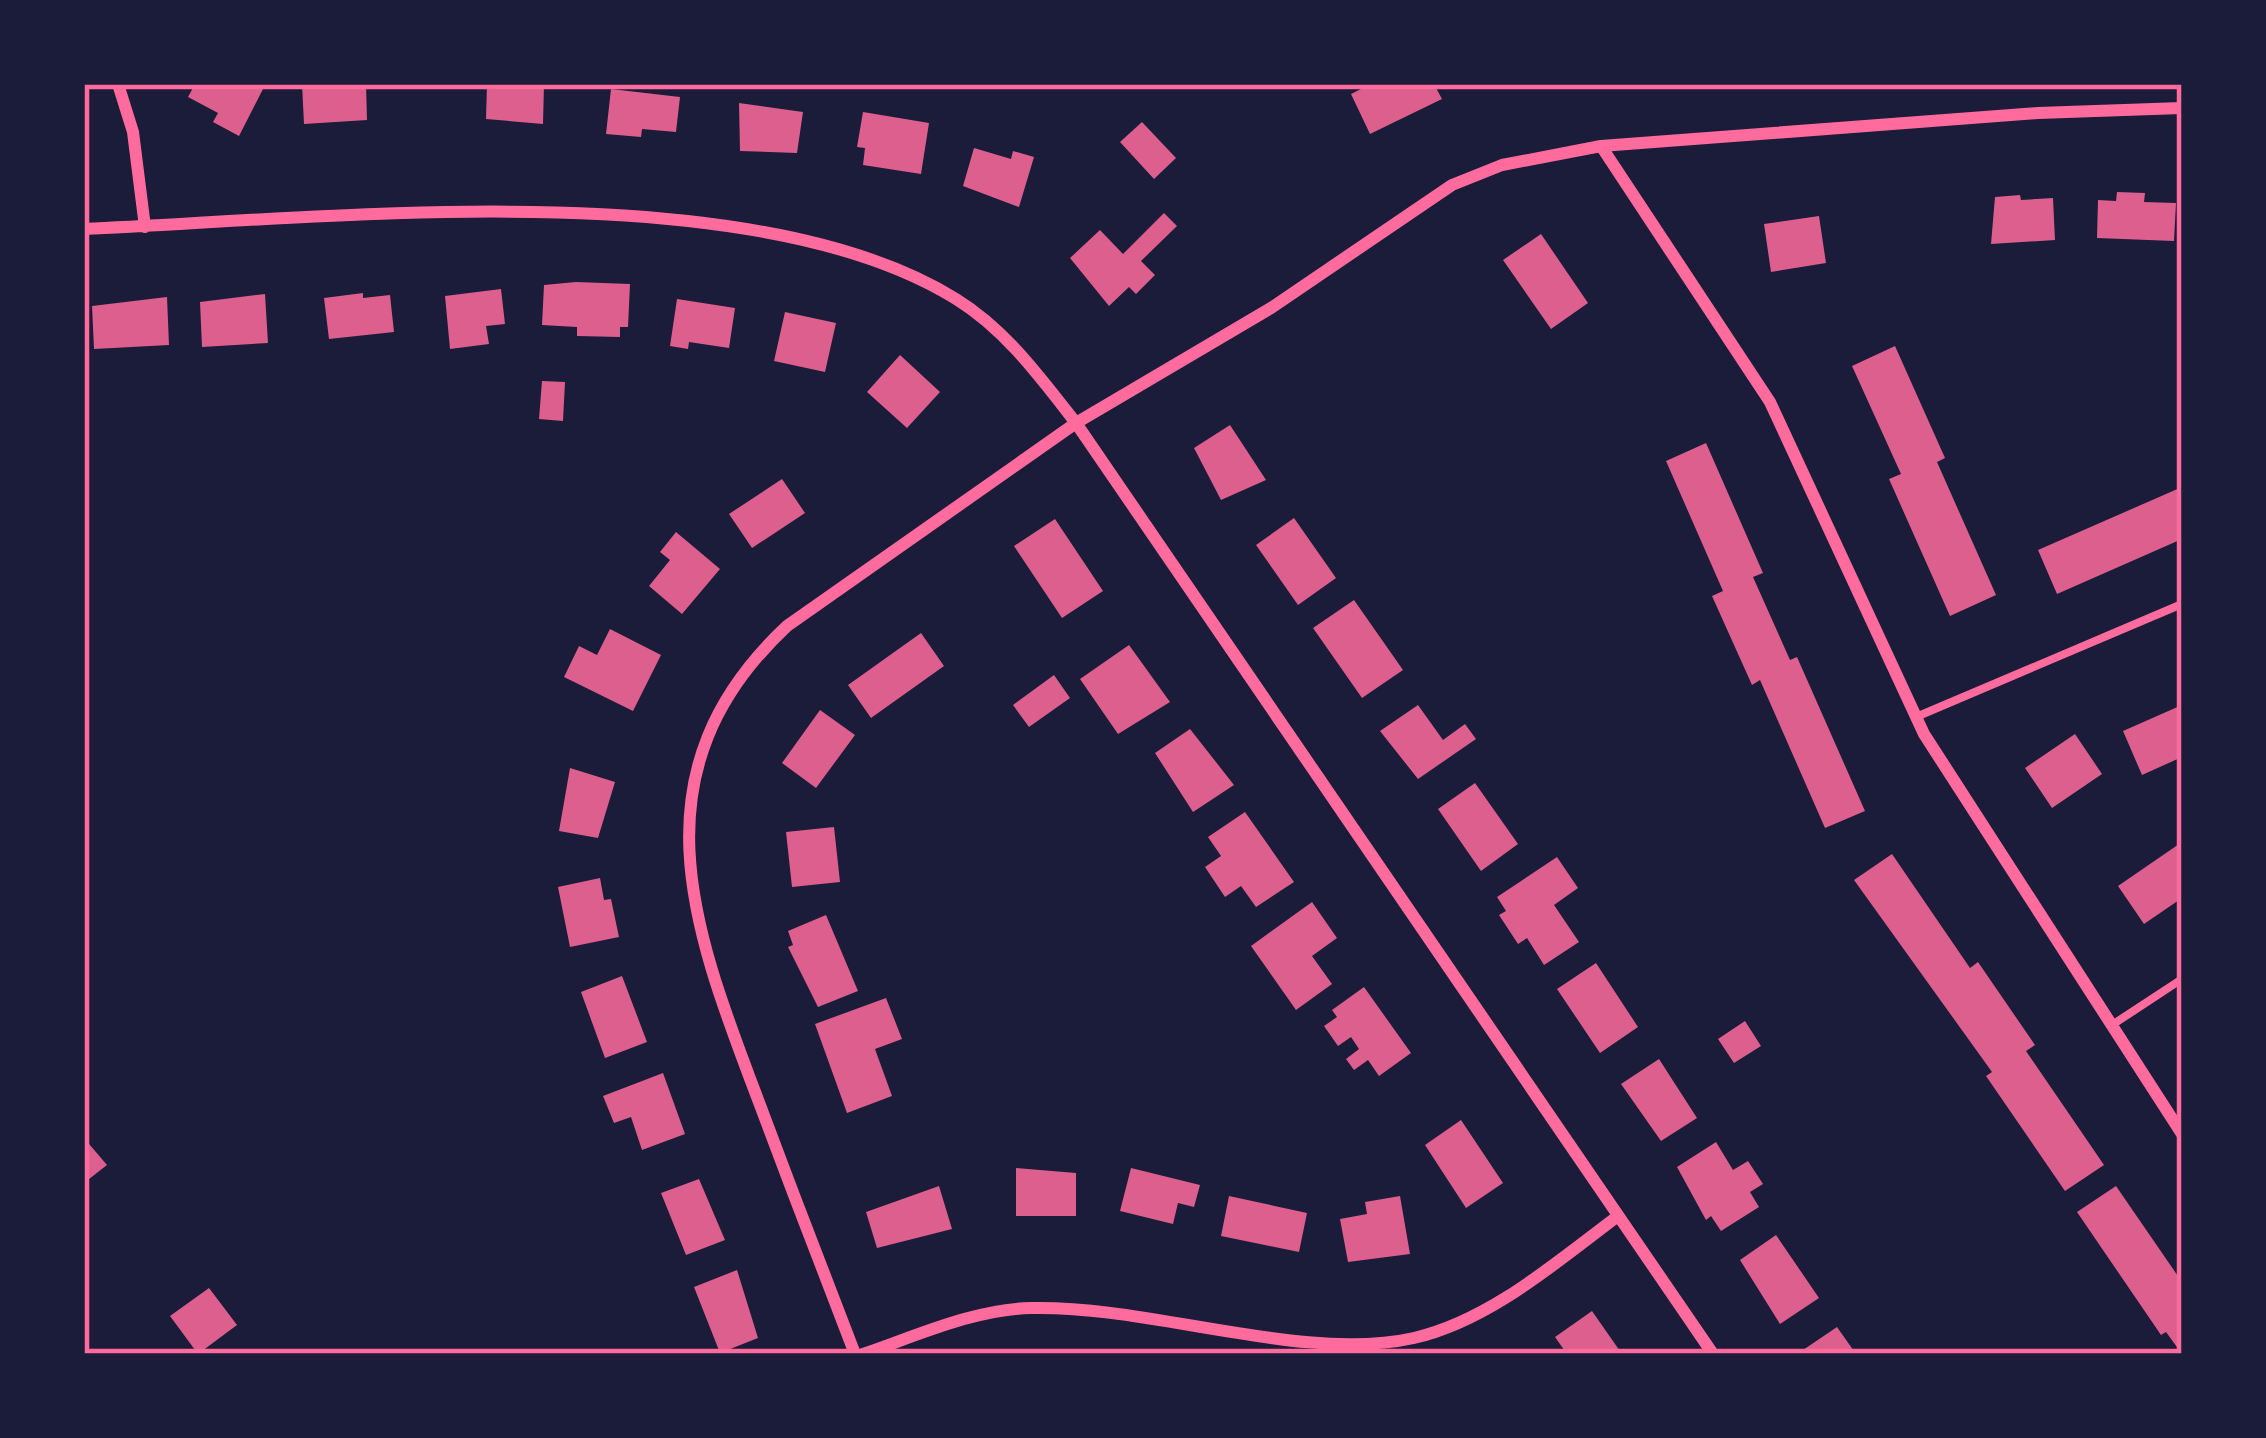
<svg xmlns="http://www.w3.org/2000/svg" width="2266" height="1438" font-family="'Open Sans',sans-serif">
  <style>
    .building { fill: #dd5f8e }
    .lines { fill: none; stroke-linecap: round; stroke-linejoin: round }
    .service { stroke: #ff6b9d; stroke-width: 8 }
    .minor { stroke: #ff6b9d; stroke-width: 12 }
    .neatline { fill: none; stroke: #ff6b9d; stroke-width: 4.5 }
  </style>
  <rect width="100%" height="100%" fill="#1b1b3a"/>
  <!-- building -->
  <path class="building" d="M195,84H252L263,89L239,136L213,122L218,113L188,97Z
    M302,84H366L367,120L304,124Z
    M487,84H544L543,124L486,119Z
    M1371,84H1434L1442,99L1370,134L1351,94Z
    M611,89L680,97L676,132L642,129L641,137L606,134Z
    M739,103L803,112L797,153L740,151Z
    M863,112L929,123L921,174L863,165L865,148L857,147Z
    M1142,122L1176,158L1154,179L1120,142Z
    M974,148L1011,159L1013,151L1034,157L1019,207L963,186Z
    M2117,192L2145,193L2144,202L2176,203L2174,241L2097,238L2098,200L2116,201Z
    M2020,195L2021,200L2053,198L2055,240L1991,244L1995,197Z
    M1164,213L1177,226L1141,261L1155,275L1136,294L1129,287L1109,306L1070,258L1100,230L1123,254Z
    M1819,216L1826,263L1771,272L1764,224Z
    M1541,234L1588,303L1551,329L1503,260Z
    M576,282L630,284L628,327H620V337L577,336V327L542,325L544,285Z
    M501,289L505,324L486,326L489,344L450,349L445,296Z
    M363,293V298L390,295L394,332L329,339L324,298Z
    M265,294L268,343L202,347L200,302Z
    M167,297L169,345L94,349L92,306Z
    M677,299L735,308L729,348L689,342L688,349L670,346Z
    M785,312L836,323L825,372L774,361Z
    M1895,346L1945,458L1937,462L1996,595L1950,616L1889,479L1901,474L1852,366Z
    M900,355L940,392L907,428L867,392Z
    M542,381L565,382L563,421L539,419Z
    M1230,425L1266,480L1221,500L1194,448Z
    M1706,443L1763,573L1753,577L1790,660L1797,657L1865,811L1825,828L1760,680L1752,685L1712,596L1723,591L1666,461Z
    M782,479L805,513L752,548L729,514Z
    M2182,487V539L2057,594L2038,550Z
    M1294,518L1336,578L1298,605L1256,545Z
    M1055,519L1103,591L1062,618L1014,546Z
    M676,532L720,569L682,614L649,586L670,560L660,552Z
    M1354,600L1403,670L1362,698L1313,628Z
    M610,629L661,655L633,711L564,677L579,646L597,655Z
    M921,633L944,666L871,718L848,685Z
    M1129,645L1170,702L1118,734L1080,679Z
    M1054,675L1070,698L1029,727L1013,705Z
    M1418,705L1443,740L1465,724L1476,739L1418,779L1380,731Z
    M2182,705V757L2142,775L2123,731Z
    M820,710L855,735L816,788L782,763Z
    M1190,729L1234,785L1193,812L1155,753Z
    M2075,734L2102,774L2052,808L2025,768Z
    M570,768L615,782L598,838L559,831Z
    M1475,783L1518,844L1481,871L1438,809Z
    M1245,812L1294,882L1256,907L1241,886L1225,897L1205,867L1221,856L1208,837Z
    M834,827L840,882L792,887L786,832Z
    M2182,842V898L2144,924L2118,886Z
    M1892,854L1970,968L1978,962L2035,1045L2026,1051L2104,1165L2065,1191L1986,1076L1992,1072L1854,880Z
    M1557,857L1578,888L1554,905L1579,942L1544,965L1527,938L1518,944L1499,915L1506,911L1497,897Z
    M600,878L604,900L611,899L619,937L570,947L558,887Z
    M1312,902L1337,938L1312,956L1332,984L1296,1010L1251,946Z
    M826,915L858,991L818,1007L788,947L793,945L788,931Z
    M1596,963L1638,1027L1600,1053L1557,989Z
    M622,976L647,1042L605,1058L581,992Z
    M1364,987L1411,1053L1379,1076L1368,1060L1354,1070L1346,1059L1359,1049L1351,1037L1338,1046L1324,1026L1337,1017L1332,1010Z
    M886,998L902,1039L875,1049L892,1096L847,1113L815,1024Z
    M1745,1021L1761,1046L1734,1063L1718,1039Z
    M1659,1059L1697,1118L1661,1141L1621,1084Z
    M663,1073L685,1134L642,1150L631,1117L614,1123L603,1096Z
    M1461,1120L1503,1183L1466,1208L1425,1145Z
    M84,1138L107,1165L84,1183Z
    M1716,1142L1733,1170L1748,1161L1763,1184L1750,1192L1759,1207L1721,1231L1711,1216L1706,1220L1677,1167Z
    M1016,1168L1076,1173V1216H1016Z
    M1131,1168L1200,1185L1194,1207L1178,1203L1173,1224L1120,1211Z
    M699,1179L725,1240L686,1255L661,1193Z
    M939,1186L952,1229L877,1248L866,1212Z
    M2116,1186L2182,1282V1354L2166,1332L2161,1335L2077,1212Z
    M1229,1196L1307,1213L1299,1252L1221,1236Z
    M1400,1196L1410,1254L1348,1262L1340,1219L1367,1214L1365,1202Z
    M1776,1235L1819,1298L1780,1324L1740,1260Z
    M737,1270L758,1338L720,1353L694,1287Z
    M209,1288L237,1325L198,1354L170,1316Z
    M1592,1311L1622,1354H1567L1555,1337Z
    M1837,1327L1856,1354H1806L1803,1350Z"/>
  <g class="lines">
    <!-- service -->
    <path class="service" d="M1916,717L2182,604
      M2112,1025L2182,979"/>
    <!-- minor -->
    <path class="minor" d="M118,84L133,132L145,227
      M1601,146L1770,402L1924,734L2182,1134
      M84,229C324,219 749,170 956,299C1006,330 1040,377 1076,423L1713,1354
      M855,1354C822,1268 789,1183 757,1097C692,926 632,771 787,626L1076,423L1271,308L1452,185L1502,165L1601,146L2038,113L2182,108
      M863,1354C916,1336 974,1309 1031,1308C1151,1305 1302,1363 1414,1338C1489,1321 1558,1261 1618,1216"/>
  </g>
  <!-- border -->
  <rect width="2266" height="1438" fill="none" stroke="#1b1b3a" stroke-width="174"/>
  <rect x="87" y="87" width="2092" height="1264" class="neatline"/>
</svg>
